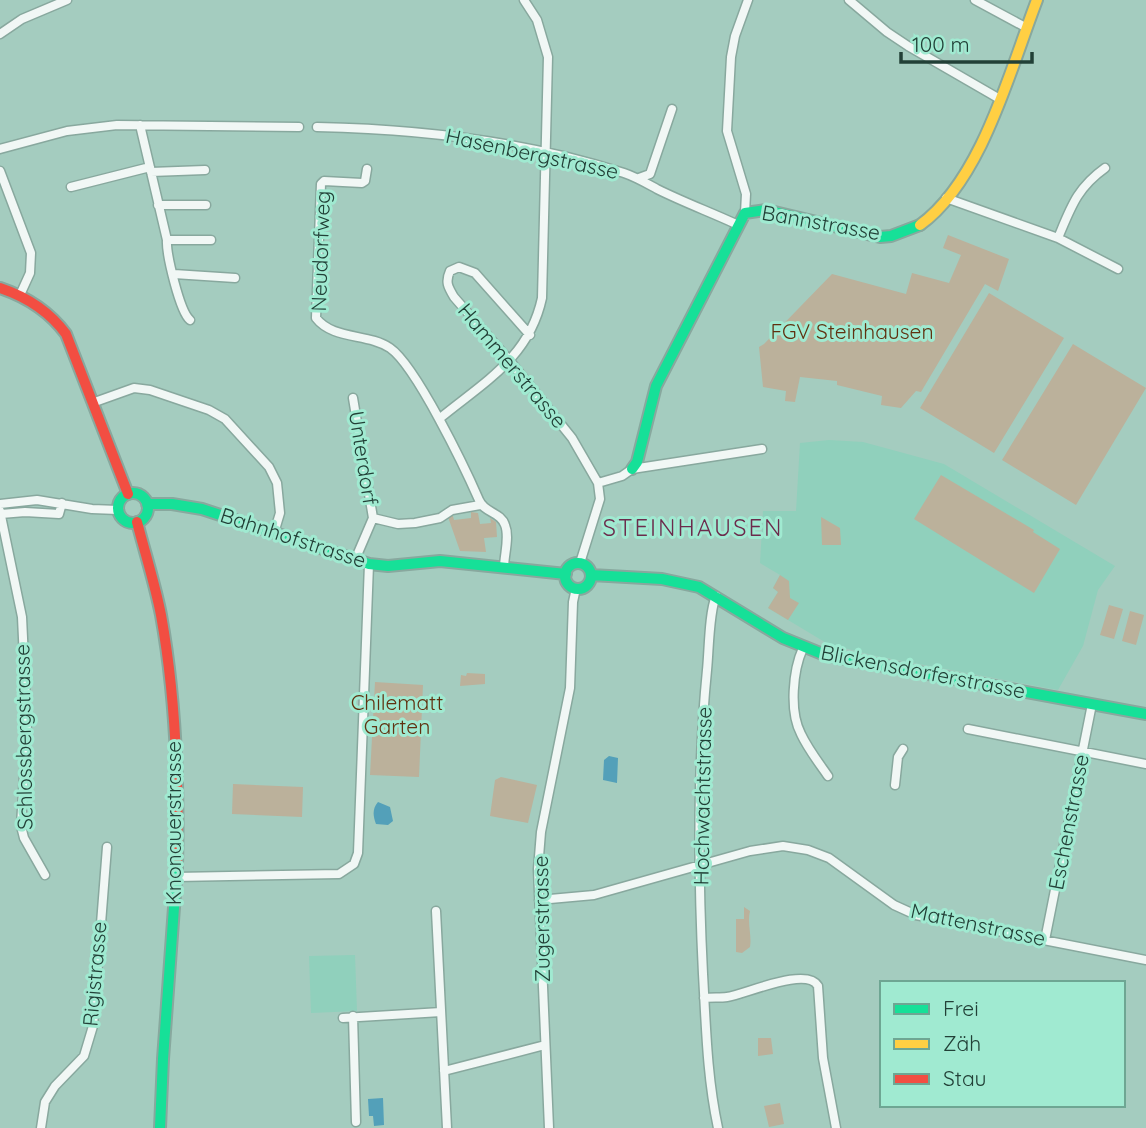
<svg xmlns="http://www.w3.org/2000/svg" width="1146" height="1128" font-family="Quicksand,sans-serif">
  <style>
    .built { fill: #90d0bc }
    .green { fill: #bbb19b }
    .water { fill: #53a0b9 }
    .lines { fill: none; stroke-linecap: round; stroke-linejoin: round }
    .street-casing { stroke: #88a89e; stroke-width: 11 }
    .fast-casing { stroke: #88a89e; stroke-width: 14 }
    .slow-casing { stroke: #88a89e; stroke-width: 14 }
    .jam-casing { stroke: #88a89e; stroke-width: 14 }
    .street { stroke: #f1f7f5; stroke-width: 8 }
    .fast { stroke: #16e098; stroke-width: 10 }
    .slow { stroke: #ffcf43; stroke-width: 10 }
    .jam { stroke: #f24e42; stroke-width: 10 }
    .labels { text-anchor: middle; stroke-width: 6; stroke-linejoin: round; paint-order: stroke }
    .street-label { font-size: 21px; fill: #224037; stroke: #a0ead1 }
    .park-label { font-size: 21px; fill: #603110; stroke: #a0ead1 }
    .quarter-label { font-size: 24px; letter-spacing: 2px; fill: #6c2b4c; stroke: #a0ead1 }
  </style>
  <rect width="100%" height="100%" fill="#a4ccbf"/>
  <!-- built -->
  <path class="built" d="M829,440L863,442L944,464L1115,566L1098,590L1083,646L1058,690L876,656L828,644L768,608L778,592L773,588L780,575L760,563L763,511H796L800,443Z
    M355,955L357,1011L311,1013L309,956Z"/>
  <!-- green -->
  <path class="green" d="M948,235L1009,259L998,291L985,284L921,392L916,391L901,408L881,405L882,396L837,385V381L800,377L795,402L785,401L786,391L763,387L759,347L764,344L832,274L906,294L912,273L949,283L961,255L943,248Z
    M989,293L1064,338L994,453L920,408Z
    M1073,344L1146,388L1076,505L1002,460Z
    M941,475L1034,530L1033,532L1060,549L1034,593L914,519Z
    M471,512L478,513L480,524L491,523L490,518L496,522L497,537L484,538L486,552L460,551L448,517L452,513L454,520L471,518Z
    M821,517L840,528L841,545H822Z
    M780,575L789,581L790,598L799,603L788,620L768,608L778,592L773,588Z
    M1109,605L1123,609L1114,639L1100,635Z
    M1130,611L1144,615L1136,645L1122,641Z
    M467,673L485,674V684L460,686L461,675L466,676Z
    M375,682L423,685L419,777L370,775Z
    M501,777L537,785L528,823L490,816L495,780Z
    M233,784L303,787L302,817L232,814Z
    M744,907L750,911C747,923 752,935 750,947L742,953L736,952V919H744Z
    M758,1038H771L773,1054L758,1056Z
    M780,1103L784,1124L769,1127L764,1106Z"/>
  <!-- water -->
  <path class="water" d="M609,756L618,758L617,783L603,780L604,760Z
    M378,802L390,807L393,821L388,825L376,824C373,816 372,809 378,802Z
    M383,1098L384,1125L374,1126L373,1116H369L368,1099Z"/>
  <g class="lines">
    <defs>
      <path id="street" d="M849,0L887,32L908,46L998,98
        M975,0L1027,28
        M0,34L22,19L67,0
        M140,125L167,240C166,254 180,312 190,320
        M317,127C421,129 525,141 624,173C636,177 646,183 657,189C683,202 710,212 736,224
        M0,149L67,131L117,125L299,127
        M367,169L365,181L362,183L324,181L321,184L316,318C333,340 368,333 390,348C416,366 465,468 479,500C484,513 501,512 505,525C510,537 504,555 504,568
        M0,171L31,253L30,273L20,295
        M151,172L205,170
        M639,178L650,174L672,109
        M71,187L150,167
        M946,198L1058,238L1118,269
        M158,205H206
        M745,213L746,194L727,131L731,57L735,36L748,0
        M1058,238C1071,207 1077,188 1105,168
        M167,240H211
        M174,274L235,278
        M530,335L475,273L459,267L450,271C445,282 448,287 454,297L510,361L572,438L598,483L600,499L580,563
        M353,398L373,518
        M92,403L134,388L150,390L209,410L225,419L269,467L277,483L280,513L274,533
        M439,419C484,382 529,358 542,298L548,57L537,20L524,0
        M598,483L622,476L632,469L762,449
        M0,504L37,500L92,509L118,510
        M0,511L22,617L27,723L21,826L24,838L45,875
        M1,514L25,512L59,514L62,503
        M373,518L398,524L415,523L440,518L452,510L480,505
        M355,560L373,518
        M716,596C709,612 709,651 707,670C697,771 698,873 703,974C706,1026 707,1077 718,1128
        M803,648C793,670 789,711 801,734C808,749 819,763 828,776
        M968,729L1146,764
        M895,785L898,757L903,749
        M176,877L339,874L354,864L358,853L369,564
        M539,900L594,895L750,851L783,846L808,850L829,858L894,905L916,915L1146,960
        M436,911L447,1128
        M1045,940L1092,704
        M704,998C712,997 720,998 727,997C746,994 807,966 818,986L823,1058L836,1128
        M353,1016L356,1122
        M343,1018L441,1012
        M444,1071L545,1045
        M41,1128L45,1102L55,1086L84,1056L93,1026L107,847
        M549,1128L538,869L541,832L570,688L573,602L576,588"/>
      <path id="fast" d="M632,469L637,462L656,386L745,213L766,210L880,237L891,236L920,225
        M118 508a15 15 0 1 1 30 0a15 15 0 1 1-30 0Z
        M147,504H172L202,509L369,564L388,566L440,561L566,574
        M565 576a13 13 0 1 1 26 0a13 13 0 1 1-26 0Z
        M591,575L662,579L699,587L783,638L825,655L1146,714
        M160,1128L163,1059L177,866"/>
      <path id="slow" d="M920,225C982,180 1010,70 1037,0"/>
      <path id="jam" d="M0,288C27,297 49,311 66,334L128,494
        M137,522C145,553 155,584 161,615C176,698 179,783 177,866"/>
    </defs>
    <!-- street casing -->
    <use href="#street" class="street-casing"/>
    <!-- fast casing -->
    <use href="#fast" class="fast-casing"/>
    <!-- slow casing -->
    <use href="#slow" class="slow-casing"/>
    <!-- jam casing -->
    <use href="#jam" class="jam-casing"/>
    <!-- street -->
    <use href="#street" class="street"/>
    <!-- fast -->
    <use href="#fast" class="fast"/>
    <!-- slow -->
    <use href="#slow" class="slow"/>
    <!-- jam -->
    <use href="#jam" class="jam"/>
  </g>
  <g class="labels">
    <!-- street labels -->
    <g class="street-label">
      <text transform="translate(532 154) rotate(12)" y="7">Hasenbergstrasse</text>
      <text transform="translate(821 223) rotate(10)" y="7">Bannstrasse</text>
      <text transform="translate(321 251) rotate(-88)" y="7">Neudorfweg</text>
      <text transform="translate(512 366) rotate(50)" y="7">Hammerstrasse</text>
      <text transform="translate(363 458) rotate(81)" y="7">Unterdorf</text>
      <text transform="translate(293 538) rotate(18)" y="7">Bahnhofstrasse</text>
      <text transform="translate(923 672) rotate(11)" y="7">Blickensdorferstrasse</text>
      <text transform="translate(24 737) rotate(-91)" y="7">Schlossbergstrasse</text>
      <text transform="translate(703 796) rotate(-89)" y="7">Hochwachtstrasse</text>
      <text transform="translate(1069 822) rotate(-79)" y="7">Eschenstrasse</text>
      <text transform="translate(174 823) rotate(-90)" y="7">Knonauerstrasse</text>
      <text transform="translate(542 919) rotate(-91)" y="7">Zugerstrasse</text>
      <text transform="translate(978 925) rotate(12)" y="7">Mattenstrasse</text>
      <text transform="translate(95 974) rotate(-85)" y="7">Rigistrasse</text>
    </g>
    <!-- park labels -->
    <g class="park-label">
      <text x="852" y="339">FGV Steinhausen</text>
      <text x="397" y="710">Chilematt<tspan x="397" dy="24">Garten</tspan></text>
    </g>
    <!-- quarter labels -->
    <g class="quarter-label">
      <text x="693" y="536">STEINHAUSEN</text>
    </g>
  </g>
  <!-- legend -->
  <rect x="880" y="981" width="245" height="126" fill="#a0ead1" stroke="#6ea693" stroke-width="2"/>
  <rect x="894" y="1004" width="35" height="10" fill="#16e098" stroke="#6ea693" stroke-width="2"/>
  <text x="943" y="1016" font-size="21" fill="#224037">Frei</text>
  <rect x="894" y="1039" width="35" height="10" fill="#ffcf43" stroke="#6ea693" stroke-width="2"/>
  <text x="943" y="1051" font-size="21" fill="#224037">Zäh</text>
  <rect x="894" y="1074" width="35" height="10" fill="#f24e42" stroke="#6ea693" stroke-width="2"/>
  <text x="943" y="1086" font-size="21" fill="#224037">Stau</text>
  <!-- scale -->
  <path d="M901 52v10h131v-10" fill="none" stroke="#224037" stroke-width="3.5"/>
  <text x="912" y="52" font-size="21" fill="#224037" stroke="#a0ead1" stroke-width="5" paint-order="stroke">100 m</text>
</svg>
